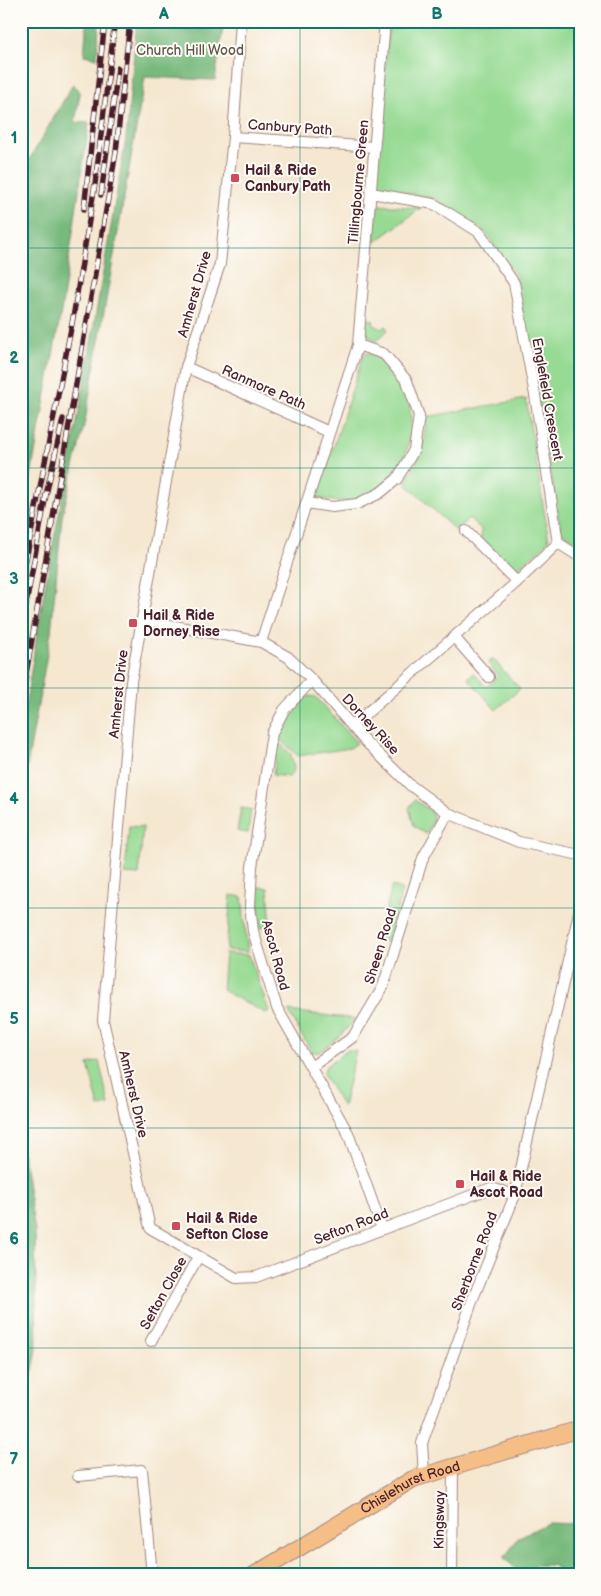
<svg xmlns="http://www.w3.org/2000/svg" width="601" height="1596" font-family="'Balsamiq Sans',sans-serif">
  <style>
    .green { fill: #96da93; stroke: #707c5f }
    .forest { fill: #78ba7d; stroke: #616c54 }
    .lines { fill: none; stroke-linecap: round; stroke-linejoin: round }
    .minor-casing { stroke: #a0837e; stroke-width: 12 }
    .primary-casing { stroke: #a0837e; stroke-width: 18 }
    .minor { stroke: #fff; stroke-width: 10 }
    .primary { stroke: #f6be87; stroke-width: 16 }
    .rail-casing { stroke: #4a1f2b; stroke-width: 5.5 }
    .rail { stroke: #fdfcf7; stroke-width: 4; stroke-dasharray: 11; stroke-linecap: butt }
    .grid { fill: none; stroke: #0f766e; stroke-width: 1; stroke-opacity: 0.55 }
    .poi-dot { fill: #d1495b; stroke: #fdfcf7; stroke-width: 2 }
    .labels { text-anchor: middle; stroke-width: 4; stroke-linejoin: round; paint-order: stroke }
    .park-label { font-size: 14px; fill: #61574a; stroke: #fdfcf7 }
    .street-label { font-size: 14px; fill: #4a1f2b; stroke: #fdfcf7 }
    .poi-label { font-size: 14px; font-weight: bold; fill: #4a1f2b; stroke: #fdfcf7; text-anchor: start }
    .neatline { fill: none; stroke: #0f766e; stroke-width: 2 }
    .grid-label { font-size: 16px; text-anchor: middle; font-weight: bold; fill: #0f766e }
  </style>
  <rect width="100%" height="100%" fill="#fdfcf7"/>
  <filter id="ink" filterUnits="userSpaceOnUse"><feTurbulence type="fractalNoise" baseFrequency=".02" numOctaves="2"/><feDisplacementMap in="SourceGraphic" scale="10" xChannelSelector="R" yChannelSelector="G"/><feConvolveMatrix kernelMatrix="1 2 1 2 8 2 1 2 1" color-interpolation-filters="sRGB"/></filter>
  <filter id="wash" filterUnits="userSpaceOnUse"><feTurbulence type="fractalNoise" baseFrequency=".0096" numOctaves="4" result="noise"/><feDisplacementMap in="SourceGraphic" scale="20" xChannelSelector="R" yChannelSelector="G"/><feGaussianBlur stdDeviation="1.12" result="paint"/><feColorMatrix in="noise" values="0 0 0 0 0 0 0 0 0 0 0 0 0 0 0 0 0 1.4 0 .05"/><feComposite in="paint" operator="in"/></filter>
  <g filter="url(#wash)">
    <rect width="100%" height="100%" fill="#f5e7d0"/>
    <!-- green -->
    <path class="green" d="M389,21H580V543L561,532L517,277L484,231L435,199L375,186Z
      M377,205L421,208L374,243Z
      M366,319L373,320L374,325L382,329L385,326L388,330L377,341L365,334Z
      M364,353C377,353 387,363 395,373C427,418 410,486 352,500C341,503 328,500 317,498Z
      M526,399L549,541L514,572L481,541V529L469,518L456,531L405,483C419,459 425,446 426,417Z
      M493,659L520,689L496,710L468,678L474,673L486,687L498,676L488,663Z
      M308,696L316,697L357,743L350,748L298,756L279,738L290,714Z
      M278,742L291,754L294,769L289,777L273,775Z
      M415,800L432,812L433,821L426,834L414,826L409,808Z
      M241,808L251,810L248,833L237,831Z
      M129,826L143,827L139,875L125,874Z
      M392,886L402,889L389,942L378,940Z
      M258,887L268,888L271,927L260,928Z
      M231,895L242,897L248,952L226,950Z
      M225,953L249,955L269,1011L265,1013L222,990Z
      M288,1011L356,1019L339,1037L318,1053L311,1051Z
      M348,1050L356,1051L343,1107L323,1074L326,1066Z
      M99,1061L109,1105L99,1107L88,1064Z"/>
    <!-- forest -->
    <path class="forest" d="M87,21H99L97,58L84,55Z
      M137,21H224L215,80L145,77L85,421L62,517L51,632L21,800V732L45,586L81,401L126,138Z
      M73,84L80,93L75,122L89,123L62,306L21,529V445L30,392L25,336L21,331V174Z
      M21,1144L35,1231L37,1349L21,1432Z
      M548,1523L580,1524V1575H565L553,1565H535L517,1570L504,1558L519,1537Z"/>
  </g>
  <g filter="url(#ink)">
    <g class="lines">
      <defs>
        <path id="minor" d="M241,21L233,137L220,264L186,367L131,682L103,1020L150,1228L236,1278L256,1277L491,1188L515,1195
          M233,137L374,147
          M186,367L329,432
          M306,503L332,507L357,504L380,493L397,479L414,450L419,416L407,381L384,354L358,345
          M466,531L517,582
          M558,543L580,557
          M142,620L261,642L288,657L312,680L364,740L410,785L448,813L519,842L580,855
          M454,637L489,677
          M261,642L358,345L385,21
          M312,680L284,710L272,733L252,867L250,906L253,931L277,1008L348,1133L382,1229
          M352,726L517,582L558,543L535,395L514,283L479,232L434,204L371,193
          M311,1067L353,1037L383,987L423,858L448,813
          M151,1341L198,1257
          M424,1475L422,1443L474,1296L515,1195L580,908
          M78,1476L142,1470L152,1575
          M452,1575L453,1466"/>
        <g id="primary">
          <path id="s1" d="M254,1575L413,1479L580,1429"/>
        </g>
      </defs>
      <!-- minor casing -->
      <use href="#minor" class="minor-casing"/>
      <!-- primary casing -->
      <use href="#primary" class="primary-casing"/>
      <!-- minor -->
      <use href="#minor" class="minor"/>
      <!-- primary -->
      <use href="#primary" class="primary"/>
      <defs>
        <path id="rail" d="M101,195L118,68
          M84,209L105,21
          M21,585L73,318L95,184L115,21
          M21,632L46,495L63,419
          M21,703L116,152L130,21"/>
      </defs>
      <!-- rail casing -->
      <use href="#rail" class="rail-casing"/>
      <!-- rail -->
      <use href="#rail" class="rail"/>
    </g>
  </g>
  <!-- grid -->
  <path class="grid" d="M300,21V1575M21,248H580M21,468H580M21,688H580M21,908H580M21,1128H580M21,1348H580"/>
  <!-- markers -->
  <g class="poi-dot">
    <rect x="230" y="173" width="10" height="10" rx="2.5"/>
    <rect x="128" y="618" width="10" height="10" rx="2.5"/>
    <rect x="455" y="1179" width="10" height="10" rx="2.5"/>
    <rect x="171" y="1221" width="10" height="10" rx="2.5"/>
  </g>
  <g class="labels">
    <!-- park labels -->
    <g class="park-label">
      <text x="190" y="55">Church Hill Wood</text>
    </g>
    <!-- street labels -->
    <g class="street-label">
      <text transform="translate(290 127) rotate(4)" y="5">Canbury Path</text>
      <text transform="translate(358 182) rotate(-85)" y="5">Tillingbourne Green</text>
      <text transform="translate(194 294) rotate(-74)" y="5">Amherst Drive</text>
      <text transform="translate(264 387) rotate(24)" y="5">Ranmore Path</text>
      <text transform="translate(548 399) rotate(80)" y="5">Englefield Crescent</text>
      <text transform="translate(118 694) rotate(-84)" y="5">Amherst Drive</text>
      <text transform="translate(371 724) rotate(47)" y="5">Dorney Rise</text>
      <text transform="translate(380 946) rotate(-73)" y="5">Sheen Road</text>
      <text transform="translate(276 955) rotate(75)" y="5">Ascot Road</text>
      <text transform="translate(134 1094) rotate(77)" y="5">Amherst Drive</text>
      <text transform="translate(351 1226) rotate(-21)" y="5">Sefton Road</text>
      <text transform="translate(474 1261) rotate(-69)" y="5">Sherborne Road</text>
      <text transform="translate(163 1293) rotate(-61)" y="5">Sefton Close</text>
      <text dy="5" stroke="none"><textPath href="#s1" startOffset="180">Chislehurst Road</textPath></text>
      <text transform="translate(439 1520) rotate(-89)" y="5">Kingsway</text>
    </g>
    <!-- poi labels -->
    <g class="poi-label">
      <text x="245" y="175">Hail &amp; Ride<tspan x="245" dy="16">Canbury Path</tspan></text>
      <text x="143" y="620">Hail &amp; Ride<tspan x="143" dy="16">Dorney Rise</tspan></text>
      <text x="470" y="1181">Hail &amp; Ride<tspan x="470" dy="16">Ascot Road</tspan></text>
      <text x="186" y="1223">Hail &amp; Ride<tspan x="186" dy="16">Sefton Close</tspan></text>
    </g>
  </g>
  <!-- margin -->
  <rect width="601" height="1596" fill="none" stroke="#fdfcf7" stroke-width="55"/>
  <rect x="28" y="28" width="546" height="1540" class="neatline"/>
  <g class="grid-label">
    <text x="164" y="19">A</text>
    <text x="437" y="19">B</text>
    <text x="14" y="143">1</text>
    <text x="14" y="363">2</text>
    <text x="14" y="584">3</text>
    <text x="14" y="804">4</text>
    <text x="14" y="1024">5</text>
    <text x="14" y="1244">6</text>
    <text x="14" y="1464">7</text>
  </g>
</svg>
